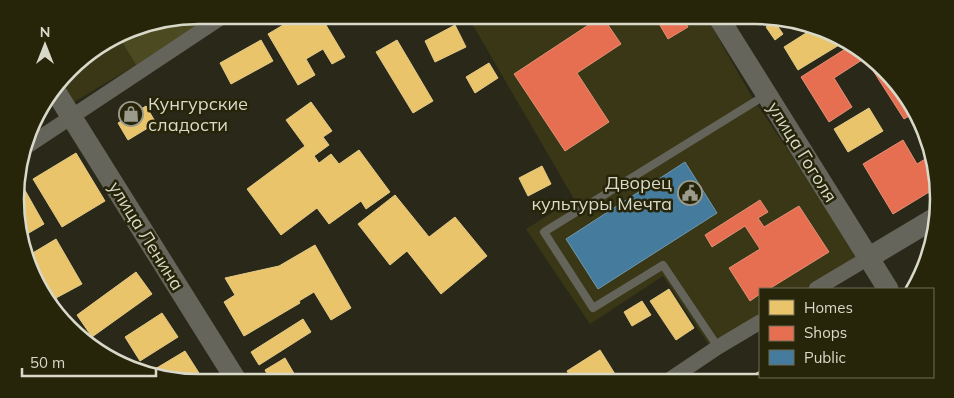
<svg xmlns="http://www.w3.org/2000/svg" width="954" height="398" font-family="Mulish,sans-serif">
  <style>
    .built { fill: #393716 }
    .green { fill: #4b4a21 }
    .homes { fill: #e9c46a; stroke: #e4ca86 }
    .shops { fill: #e76f51; stroke: #e38f75 }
    .public { fill: #457b9d; stroke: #7197aa }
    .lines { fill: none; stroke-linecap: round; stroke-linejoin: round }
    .lane { stroke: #64645b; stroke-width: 8 }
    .street { stroke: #64645b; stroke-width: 15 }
    .secondary { stroke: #66655b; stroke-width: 21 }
    .labels { text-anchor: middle; stroke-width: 5; stroke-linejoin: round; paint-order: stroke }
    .poi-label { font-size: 18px; fill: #d9d9c9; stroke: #262509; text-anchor: start }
    .street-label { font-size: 18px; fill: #d9d9c9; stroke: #262509 }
    .rim { fill: none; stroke: #d9d9c9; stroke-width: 2.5 }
  </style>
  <rect width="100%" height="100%" fill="#2a2919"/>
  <!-- built -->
  <path class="built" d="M467,15H705L752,97L859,255L805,289H760V317L711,348L663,276L590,324L526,229L574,199Z
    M119,37L136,65L74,102L61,81L78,60Z"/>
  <!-- green -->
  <path class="green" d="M199,15H213L136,65L119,37L140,25Z"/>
  <!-- homes -->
  <path class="homes" d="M300,15H320L345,57L332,64L323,49L306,59L315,75L298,85L268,34Z
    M774,21L783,34L775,40L766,27Z
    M799,22L814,25L844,42L798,70L784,47L806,33Z
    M455,25L466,47L435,62L425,41Z
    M261,40L273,61L231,84L220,63Z
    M397,40L433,101L413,113L376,52Z
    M489,63L498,78L475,93L466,77Z
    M311,102L332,131L323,137L329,145L314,156L319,163L331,154L339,164L359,150L390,192L366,209L361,201L329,224L317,208L281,235L247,189L305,146L286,120Z
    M146,106L156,123L128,140L118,123Z
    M869,108L883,131L848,152L834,129Z
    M76,153L105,201L62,227L33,179Z
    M542,166L551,184L528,196L519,178Z
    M22,185L44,224L22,237L31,254L56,239L82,284L56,298L75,333L46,301L19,235L17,188Z
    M395,195L429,237L455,217L487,256L441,294L407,251L390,265L358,224Z
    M315,245L351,308L331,320L314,292L299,301L300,303L244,336L224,302L235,295L225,278L279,266Z
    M136,272L152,294L92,337L77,315Z
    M669,289L694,328L676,340L650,301Z
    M642,301L651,315L632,326L624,312Z
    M162,313L178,337L140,361L125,337Z
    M303,319L311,332L259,365L251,352Z
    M600,350L620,382H574L567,371Z
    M185,351L199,373L186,381L160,377L155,369Z
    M285,358L299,382L272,383L265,370Z
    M760,371V377H782L784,380L742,381Z"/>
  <!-- shops -->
  <path class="shops" d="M654,15H681L688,27L668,39Z
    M602,16L621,44L577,73L609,122L565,151L514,74Z
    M850,46L876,60L916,112L904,119L865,58L834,78L852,107L829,122L801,77Z
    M903,140L917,164L930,156L939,186L893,214L863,164Z
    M760,200L768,212L758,218L764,227L799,206L829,252L769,289H760V294L750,301L729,268L760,249L745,226L712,247L705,235Z"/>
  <!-- public -->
  <path class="public" d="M685,162L717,213L598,289L566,239Z"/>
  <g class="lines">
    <!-- lane -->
    <path class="lane" d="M718,347L663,265L593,308L544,232L764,96"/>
    <!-- street -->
    <path class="street" d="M26,147L225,15
      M816,289L868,258
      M666,382L718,347L760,322"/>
    <!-- secondary -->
    <path class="secondary" d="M717,15L888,289
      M54,89L238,383
      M868,258L935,218"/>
  </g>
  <!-- icons -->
  <defs>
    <symbol id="shop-ring" viewBox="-11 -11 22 22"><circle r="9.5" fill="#262509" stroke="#9c9b8b" stroke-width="1.5"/><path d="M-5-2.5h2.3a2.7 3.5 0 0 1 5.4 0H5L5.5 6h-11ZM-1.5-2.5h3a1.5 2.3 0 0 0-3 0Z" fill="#9c9b8b"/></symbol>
    <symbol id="civic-ring" viewBox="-11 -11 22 22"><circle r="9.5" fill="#262509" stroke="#9c9b8b" stroke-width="1.5"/><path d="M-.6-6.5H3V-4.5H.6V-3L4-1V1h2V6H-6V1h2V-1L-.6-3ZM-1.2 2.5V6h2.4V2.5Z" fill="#9c9b8b"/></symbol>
  </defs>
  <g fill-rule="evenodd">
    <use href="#shop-ring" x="117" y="100" width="28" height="28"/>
    <use href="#civic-ring" x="676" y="179" width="28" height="28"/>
  </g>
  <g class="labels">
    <!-- poi labels -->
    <g class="poi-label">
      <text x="148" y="110">Кунгурские<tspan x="148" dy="21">сладости</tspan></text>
      <text x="672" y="189" text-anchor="end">Дворец<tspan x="672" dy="21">культуры Мечта</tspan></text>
    </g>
    <!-- street labels -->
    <g class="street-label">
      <text transform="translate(802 152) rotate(58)" y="6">улица Гоголя</text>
      <text transform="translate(146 236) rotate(58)" y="6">улица Ленина</text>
    </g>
  </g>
  <!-- crop -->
  <path d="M0 0H954V398H0ZM199 24H755A175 175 0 0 1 930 199V199A175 175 0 0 1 755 374H199A175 175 0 0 1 24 199V199A175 175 0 0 1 199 24Z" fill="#262509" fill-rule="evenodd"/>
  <path class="rim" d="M199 24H755A175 175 0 0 1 930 199V199A175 175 0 0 1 755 374H199A175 175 0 0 1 24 199V199A175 175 0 0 1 199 24Z"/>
  <!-- legend -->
  <rect x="759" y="288" width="175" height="90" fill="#262509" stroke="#6e6d56"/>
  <rect x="769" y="300" width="25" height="15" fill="#e9c46a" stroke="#6e6d56"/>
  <text x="804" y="313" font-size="15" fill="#d9d9c9">Homes</text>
  <rect x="769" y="326" width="25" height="15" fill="#e76f51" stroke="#6e6d56"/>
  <text x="804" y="338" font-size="15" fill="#d9d9c9">Shops</text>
  <rect x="769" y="350" width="25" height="15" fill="#457b9d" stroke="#6e6d56"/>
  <text x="804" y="363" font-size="15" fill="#d9d9c9">Public</text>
  <!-- north arrow -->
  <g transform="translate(45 45)" stroke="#262509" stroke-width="4" paint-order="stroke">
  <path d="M0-4L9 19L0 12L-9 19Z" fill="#d9d9c9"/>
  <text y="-8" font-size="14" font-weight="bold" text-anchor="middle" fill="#d9d9c9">N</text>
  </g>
  <!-- scale -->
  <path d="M22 368v8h134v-8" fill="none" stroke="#d9d9c9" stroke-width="2.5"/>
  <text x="30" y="368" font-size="15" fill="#d9d9c9" stroke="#262509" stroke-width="4" paint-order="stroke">50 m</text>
</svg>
